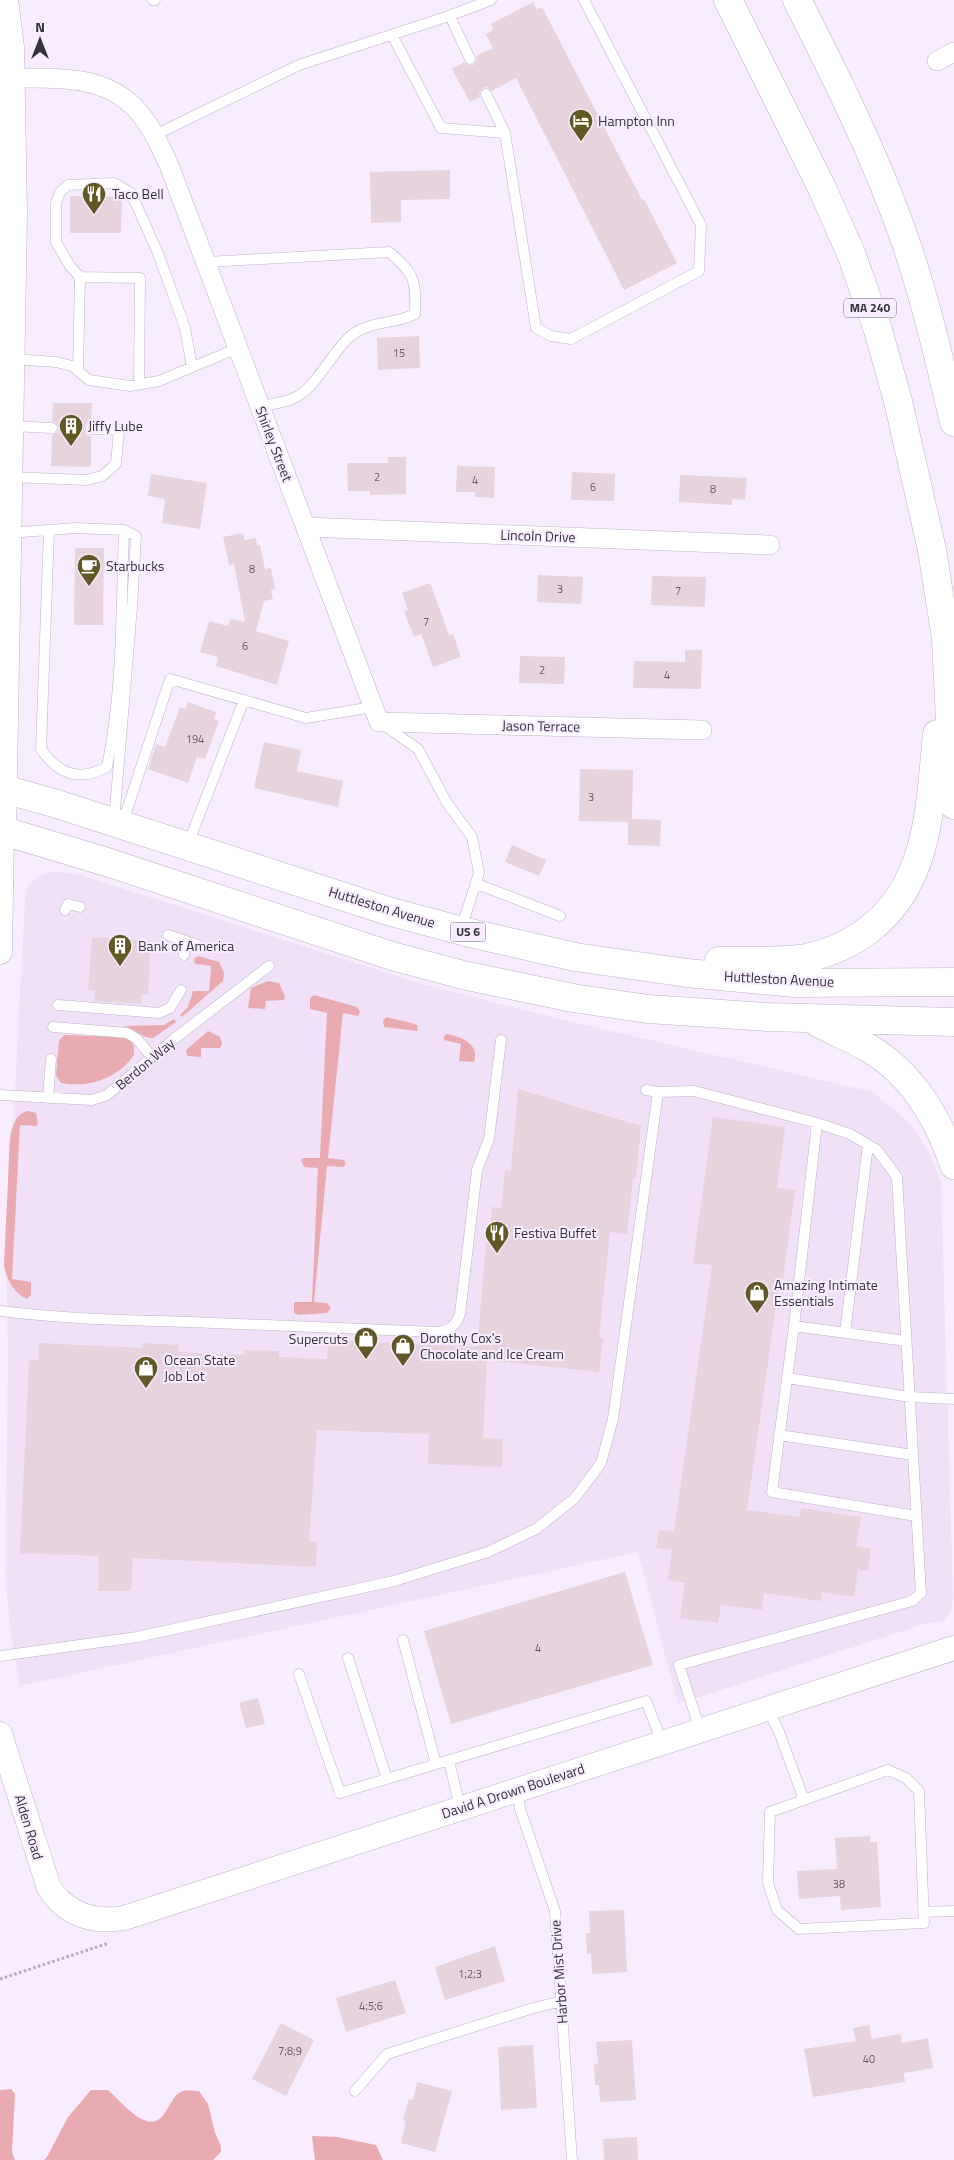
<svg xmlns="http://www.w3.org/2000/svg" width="954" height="2160" font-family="'Titillium Web',sans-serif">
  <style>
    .built { fill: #f0e1f9 }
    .green { fill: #e9abb1 }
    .building { fill: #e6d3de }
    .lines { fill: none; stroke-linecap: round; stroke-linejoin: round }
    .service-casing { stroke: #bdb3c3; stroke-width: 11 }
    .minor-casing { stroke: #bdb3c3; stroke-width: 20 }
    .tertiary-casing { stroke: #bdb3c3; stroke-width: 25 }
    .secondary-casing { stroke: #bdb3c3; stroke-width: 29 }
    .trunk-casing { stroke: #bdb3c3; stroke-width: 29 }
    .path { stroke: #b2a9b7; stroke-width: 3; stroke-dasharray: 2.5 2.5; stroke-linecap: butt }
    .service { stroke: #fff; stroke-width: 10 }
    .minor { stroke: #fff; stroke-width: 19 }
    .tertiary { stroke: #fff; stroke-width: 24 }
    .secondary { stroke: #fff; stroke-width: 28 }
    .trunk { stroke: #fff; stroke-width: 28 }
    .labels { text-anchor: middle; stroke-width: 4; stroke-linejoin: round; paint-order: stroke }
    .number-label { font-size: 11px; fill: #635a62 }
    .shield { fill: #f8edfe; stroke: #716a74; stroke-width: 1 }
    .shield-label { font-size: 12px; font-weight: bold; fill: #373239 }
    .poi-label { font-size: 14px; fill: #373239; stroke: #f8edfe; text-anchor: start }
    .street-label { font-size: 14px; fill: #373239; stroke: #f8edfe }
  </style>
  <rect width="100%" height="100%" fill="#f8edfe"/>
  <!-- built -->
  <path class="built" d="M54,872L74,873L422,984L560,1019L873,1092L899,1114L915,1129L931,1157L941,1182L953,1597L951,1611L944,1621L927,1623L678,1704L638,1552L20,1686L11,1635L5,1577L8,1353L6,1264L25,898L28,884L43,874Z"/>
  <!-- green -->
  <path class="green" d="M198,956L219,962L224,973L223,981L182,1017L180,1015L188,1007L193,991H209L211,966L195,964L194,959Z
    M268,981L279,983L285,996L284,1000L266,1001L265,1009L248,1008L251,988Z
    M314,995L357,1007L360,1012L358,1016L343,1013L328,1158L344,1160L346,1164L343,1167L327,1166L314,1302L327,1303L331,1308L327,1313L298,1315L294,1313V1302H312L318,1168L304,1167L301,1160L303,1158H320L327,1013L310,1009V998Z
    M386,1017L415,1024L418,1026L417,1031L384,1027L383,1021Z
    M174,1019L176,1022L153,1038C140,1038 138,1029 123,1026L164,1025Z
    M208,1031L220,1037L222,1043L220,1048H201V1057L187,1056L186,1050Z
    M447,1034C461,1037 480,1043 474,1062L459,1061L461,1044L444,1040V1036Z
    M64,1035L121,1037L130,1040L134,1046V1055C117,1079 89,1088 61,1083L56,1075L59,1041Z
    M29,1111L36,1113L38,1124L36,1126L20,1125L12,1279L31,1282V1295L27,1299C14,1294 5,1277 4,1264L10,1138C12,1127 16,1112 29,1111Z
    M11,2089L15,2094L12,2152L15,2160H0V2090Z
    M91,2090H108C118,2099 127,2110 138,2117C167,2135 166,2096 183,2091C187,2090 194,2091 199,2091L208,2104L215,2133L221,2146V2152L213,2160H44L47,2157L68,2117Z
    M312,2136L337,2137L376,2145L383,2160H315Z"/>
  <!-- building -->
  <path class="building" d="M533,2L537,9L542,7L642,200L644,199L677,263L624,290L516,78L492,91L487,87L483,88L479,93L480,97L470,102L452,69L464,62L469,66L473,65L477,60L476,56L493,48L486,34L493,30L491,24Z
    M450,170V199L401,200V222L371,223L370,172Z
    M70,196L122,197L121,233H70Z
    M419,336L420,368L378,370L377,338Z
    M53,403H92L91,422L85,425L84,429L87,435L91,436V467L51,466L52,435L57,432L59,428L56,423L52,421Z
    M388,457H406V494L370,495V491H348L347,463H388Z
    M457,466L495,467L494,498L475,497V492H456Z
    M572,472L615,474L614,501L571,500Z
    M151,474L207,483L200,529L162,523L165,499L148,496Z
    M680,475L747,478L745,500L732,499V505L679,502Z
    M243,533L245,540L256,538L257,545H260L265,569L271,568L275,589L271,590L273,599L264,601L256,631L289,641L277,685L216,666L218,657L200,652L209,621L228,626L230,619L245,622L234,564L229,565L223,537Z
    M75,548H104L103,625H74Z
    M538,575L583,577L581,604L537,602Z
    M652,576L706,577L705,607L651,605Z
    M430,583L449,635L453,634L461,657L433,667L421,634L414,637L404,611L408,610L402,593Z
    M685,650H702L701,689L633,688L634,661L685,662Z
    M520,656L565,657L564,684L519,683Z
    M188,702L216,712L214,719L219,721L205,759L197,757L188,783L148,769L156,744L165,747L180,707L185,709Z
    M264,742L301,750L297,771L343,781L338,807L254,788Z
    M580,769L633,770L632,819L661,820L660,846L628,845V822L579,821Z
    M512,845L546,860L539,876L505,862Z
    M92,937L151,941L148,995L142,994L141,1004L94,1001L95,991L88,990Z
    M518,1089L641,1126L636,1178H633L627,1234L610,1232L599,1337L603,1338L599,1372L487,1360L483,1438L503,1439L502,1467L428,1464L429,1434L317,1430L309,1541L317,1542L316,1567L133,1558L131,1591H98L99,1556L20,1553L29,1360H38L39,1343L143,1348V1343L179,1345L178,1352L244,1355V1350L279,1351V1357L327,1359L328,1340L477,1347L487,1233H490L492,1207L501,1208L505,1170L511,1171Z
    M713,1117L785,1127L777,1188L795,1190L783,1279L780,1278L747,1510L800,1517L801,1508L861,1517L856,1546L871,1549L868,1571L858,1570L854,1597L822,1592L821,1601L764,1593L762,1610L721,1605L718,1623L680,1618L685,1583L668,1580L672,1550L656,1548L659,1530L674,1532L712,1265L693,1263Z
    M625,1572L653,1665L451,1724L424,1631Z
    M258,1698L265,1724L246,1728L239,1703Z
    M870,1836V1842H877L881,1907L841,1910L840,1896L799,1899L797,1871L837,1869L835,1838Z
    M624,1910L627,1972L592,1974L591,1954H587L586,1933H590L589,1911Z
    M495,1946L505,1981L445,2000L435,1967Z
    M395,1980L406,2013L346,2032L336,1998Z
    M281,2023L314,2040L286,2096L252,2079Z
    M869,2025L872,2039L901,2034L902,2043L928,2038L933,2068L904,2073L905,2082L813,2097L804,2049L856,2041L853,2028Z
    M632,2040L636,2100L600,2102L599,2085H595L594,2064H598L596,2042Z
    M533,2045L537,2108L501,2110L498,2047Z
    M417,2082L452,2091L435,2152L401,2143L406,2121L403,2120L409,2099L413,2100Z
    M637,2137L638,2160H604L603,2139Z"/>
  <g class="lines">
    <defs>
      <path id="service" d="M153,0H155
        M450,16L470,59
        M392,35L441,128L505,133L536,328L551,336L571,339L699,271L701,225L584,0
        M486,94L505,133
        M155,135L299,65L446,17L491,0
        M206,262L389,252C415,274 416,280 415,314C395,324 372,321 353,334C334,348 315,390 294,398C284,403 271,404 260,406
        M80,277L70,266L56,242V203L60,192L68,185L114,183L131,193L158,253L185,328L192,367
        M12,359L56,362L72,366L89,380L130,386L159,381L238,348
        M78,371L80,277L140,278L139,384
        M11,426L52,428
        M9,477L87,480L102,476L116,464L119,430L91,429
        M8,533L76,528L124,530C121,609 123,689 107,767C79,782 58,774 41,749L49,530
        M382,724L418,749L447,803L472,837L479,873L461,929
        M114,821L132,607L136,536L124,530
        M122,825L170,679L306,718L373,707
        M188,844L244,700
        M477,884L560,916
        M65,910L68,904L80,907
        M168,935L198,945
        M184,955L185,941
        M58,1005L159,1013L170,1008L181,990
        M53,1027L127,1033L137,1039L152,1057
        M646,1090L658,1092L694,1091L817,1123L850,1134L877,1150L897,1177L921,1593L912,1601L679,1665L700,1730
        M0,1095L92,1100L107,1095L174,1039L269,966
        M48,1098L51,1059
        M817,1123L794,1326L772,1492L916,1516
        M0,1311C63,1319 126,1320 190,1322C272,1325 354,1328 436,1332C449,1331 456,1326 460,1314L477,1170L489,1139L501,1040
        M794,1326L906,1341
        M845,1333L868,1145
        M787,1378L910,1397L954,1399
        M779,1435L913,1455
        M403,1640L436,1764
        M0,1656L137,1637L394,1581L488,1552L536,1529L575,1498L601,1463L613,1419L658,1092
        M348,1658L387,1779
        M299,1674L340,1793L646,1701L662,1742
        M767,1709L778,1729L804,1800
        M449,1761L460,1808
        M888,1770L906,1778L919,1791L924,1923L799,1929L777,1910L768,1883L770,1812Z
        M518,1790L520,1809L555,1911L572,2160
        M923,1912L954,1911
        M355,2091L387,2054L530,2009L562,2001"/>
      <path id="minor" d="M937,61L954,52
        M11,78C55,78 103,74 136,109C151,125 160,146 169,165L379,722L702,730
        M306,527L770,545"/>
      <path id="tertiary" d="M0,952L2,831
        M0,1734L49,1888C67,1915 93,1923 124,1918L954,1648"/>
      <path id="secondary" d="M2,831L13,214L10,47L4,0"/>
      <path id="trunk" d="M728,0L822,188L852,256L878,330L898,401L932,550L946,638L954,805
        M797,0C837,79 877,159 906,243C926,302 940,362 954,422
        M0,788L57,804L388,911L466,932L575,957L687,973L795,983L954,982
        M0,830L110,863L392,956L463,975L573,998L648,1009L768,1017L954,1022
        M719,961C747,961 777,962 806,958C830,953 851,944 871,928C930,882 930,803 937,734
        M818,1023C835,1032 854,1039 870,1049C912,1074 939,1119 954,1165"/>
    </defs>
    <!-- service casing -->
    <use href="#service" class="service-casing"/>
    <!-- minor casing -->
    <use href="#minor" class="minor-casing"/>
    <!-- tertiary casing -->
    <use href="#tertiary" class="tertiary-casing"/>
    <!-- secondary casing -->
    <use href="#secondary" class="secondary-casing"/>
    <!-- trunk casing -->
    <use href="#trunk" class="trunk-casing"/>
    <!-- path -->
    <path class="path" d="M0,1979L109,1943"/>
    <!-- service -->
    <use href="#service" class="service"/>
    <!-- minor -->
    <use href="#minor" class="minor"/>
    <!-- tertiary -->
    <use href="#tertiary" class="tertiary"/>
    <!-- secondary -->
    <use href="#secondary" class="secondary"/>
    <!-- trunk -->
    <use href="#trunk" class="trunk"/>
  </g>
  <!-- icons -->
  <defs>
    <symbol id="hotel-pin" viewBox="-11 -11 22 30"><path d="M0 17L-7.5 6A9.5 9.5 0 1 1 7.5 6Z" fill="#615925" stroke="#f8edfe"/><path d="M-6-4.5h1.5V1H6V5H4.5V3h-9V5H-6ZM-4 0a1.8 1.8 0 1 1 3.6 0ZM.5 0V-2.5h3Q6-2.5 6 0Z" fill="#fff"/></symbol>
    <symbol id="restaurant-pin" viewBox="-11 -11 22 30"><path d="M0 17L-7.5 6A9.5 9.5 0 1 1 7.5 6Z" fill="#615925" stroke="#f8edfe"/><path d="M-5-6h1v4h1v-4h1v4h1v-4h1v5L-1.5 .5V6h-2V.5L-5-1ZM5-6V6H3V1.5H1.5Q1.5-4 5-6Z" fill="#fff"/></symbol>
    <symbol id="building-pin" viewBox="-11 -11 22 30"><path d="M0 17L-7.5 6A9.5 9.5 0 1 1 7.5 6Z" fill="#615925" stroke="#f8edfe"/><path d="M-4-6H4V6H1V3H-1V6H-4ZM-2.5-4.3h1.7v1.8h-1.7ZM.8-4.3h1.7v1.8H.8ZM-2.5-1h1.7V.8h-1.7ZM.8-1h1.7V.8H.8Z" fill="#fff"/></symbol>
    <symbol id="cafe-pin" viewBox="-11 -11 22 30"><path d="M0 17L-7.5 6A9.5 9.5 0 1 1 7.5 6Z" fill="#615925" stroke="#f8edfe"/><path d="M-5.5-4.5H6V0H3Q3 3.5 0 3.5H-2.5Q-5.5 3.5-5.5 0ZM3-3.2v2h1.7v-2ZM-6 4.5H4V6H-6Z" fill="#fff"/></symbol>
    <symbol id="shop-pin" viewBox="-11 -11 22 30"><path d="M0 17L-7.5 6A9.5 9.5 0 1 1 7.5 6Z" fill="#615925" stroke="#f8edfe"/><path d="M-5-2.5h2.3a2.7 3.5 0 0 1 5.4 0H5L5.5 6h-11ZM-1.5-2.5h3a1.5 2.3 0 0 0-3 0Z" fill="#fff"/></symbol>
  </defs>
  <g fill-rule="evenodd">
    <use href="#hotel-pin" x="567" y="107" width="28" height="38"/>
    <use href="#restaurant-pin" x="80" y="180" width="28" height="38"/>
    <use href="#building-pin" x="57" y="412" width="28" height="38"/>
    <use href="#cafe-pin" x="75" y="552" width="28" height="38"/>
    <use href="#building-pin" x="106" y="932" width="28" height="38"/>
    <use href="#restaurant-pin" x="483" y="1219" width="28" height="38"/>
    <use href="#shop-pin" x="743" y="1279" width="28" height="38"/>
    <use href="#shop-pin" x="352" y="1325" width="28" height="38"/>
    <use href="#shop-pin" x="389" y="1332" width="28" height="38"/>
    <use href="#shop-pin" x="132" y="1354" width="28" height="38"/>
  </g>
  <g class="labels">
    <!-- number labels -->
    <g class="number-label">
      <text x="399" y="357">15</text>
      <text x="377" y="481">2</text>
      <text x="475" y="484">4</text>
      <text x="593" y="491">6</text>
      <text x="713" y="493">8</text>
      <text x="252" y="573">8</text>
      <text x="560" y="593">3</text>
      <text x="678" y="595">7</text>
      <text x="426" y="626">7</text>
      <text x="245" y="650">6</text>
      <text x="542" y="674">2</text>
      <text x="667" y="679">4</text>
      <text x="195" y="743">194</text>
      <text x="591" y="801">3</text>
      <text x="538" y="1652">4</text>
      <text x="839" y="1888">38</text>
      <text x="470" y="1978">1;2;3</text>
      <text x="371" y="2010">4;5;6</text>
      <text x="290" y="2055">7;8;9</text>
      <text x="869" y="2063">40</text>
    </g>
    <!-- shield labels -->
    <g class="shield">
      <rect x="844" y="298.5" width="52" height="19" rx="4"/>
      <rect x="450.5" y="922.5" width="35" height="19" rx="4"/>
    </g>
    <g class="shield-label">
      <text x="870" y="312">MA 240</text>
      <text x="468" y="936">US 6</text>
    </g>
    <!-- poi labels -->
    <g class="poi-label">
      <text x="598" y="126">Hampton Inn</text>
      <text x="112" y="199">Taco Bell</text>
      <text x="88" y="431">Jiffy Lube</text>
      <text x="106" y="571">Starbucks</text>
      <text x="138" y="951">Bank of America</text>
      <text x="514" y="1238">Festiva Buffet</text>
      <text x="774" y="1290">Amazing Intimate<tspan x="774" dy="16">Essentials</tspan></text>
      <text x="420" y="1343">Dorothy Cox's<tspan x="420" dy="16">Chocolate and Ice Cream</tspan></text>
      <text x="348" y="1344" text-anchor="end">Supercuts</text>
      <text x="164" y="1365">Ocean State<tspan x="164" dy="16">Job Lot</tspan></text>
    </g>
    <!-- street labels -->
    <g class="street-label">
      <text transform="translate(274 444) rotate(69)" y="5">Shirley Street</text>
      <text transform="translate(538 536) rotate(2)" y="5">Lincoln Drive</text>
      <text transform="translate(541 726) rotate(1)" y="5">Jason Terrace</text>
      <text transform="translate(382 907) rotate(17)" y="5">Huttleston Avenue</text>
      <text transform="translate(779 979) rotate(3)" y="5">Huttleston Avenue</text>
      <text transform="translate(145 1064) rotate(-40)" y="5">Berdon Way</text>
      <text transform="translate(513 1791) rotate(-18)" y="5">David A Drown Boulevard</text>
      <text transform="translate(29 1827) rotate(73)" y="5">Alden Road</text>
      <text transform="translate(559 1972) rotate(-94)" y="5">Harbor Mist Drive</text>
    </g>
  </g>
  <!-- north arrow -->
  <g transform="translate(40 40)" stroke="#f8edfe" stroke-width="4" paint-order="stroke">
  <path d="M0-4L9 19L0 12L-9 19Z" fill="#373239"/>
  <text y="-8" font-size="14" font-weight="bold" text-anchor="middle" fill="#373239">N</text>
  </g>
</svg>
